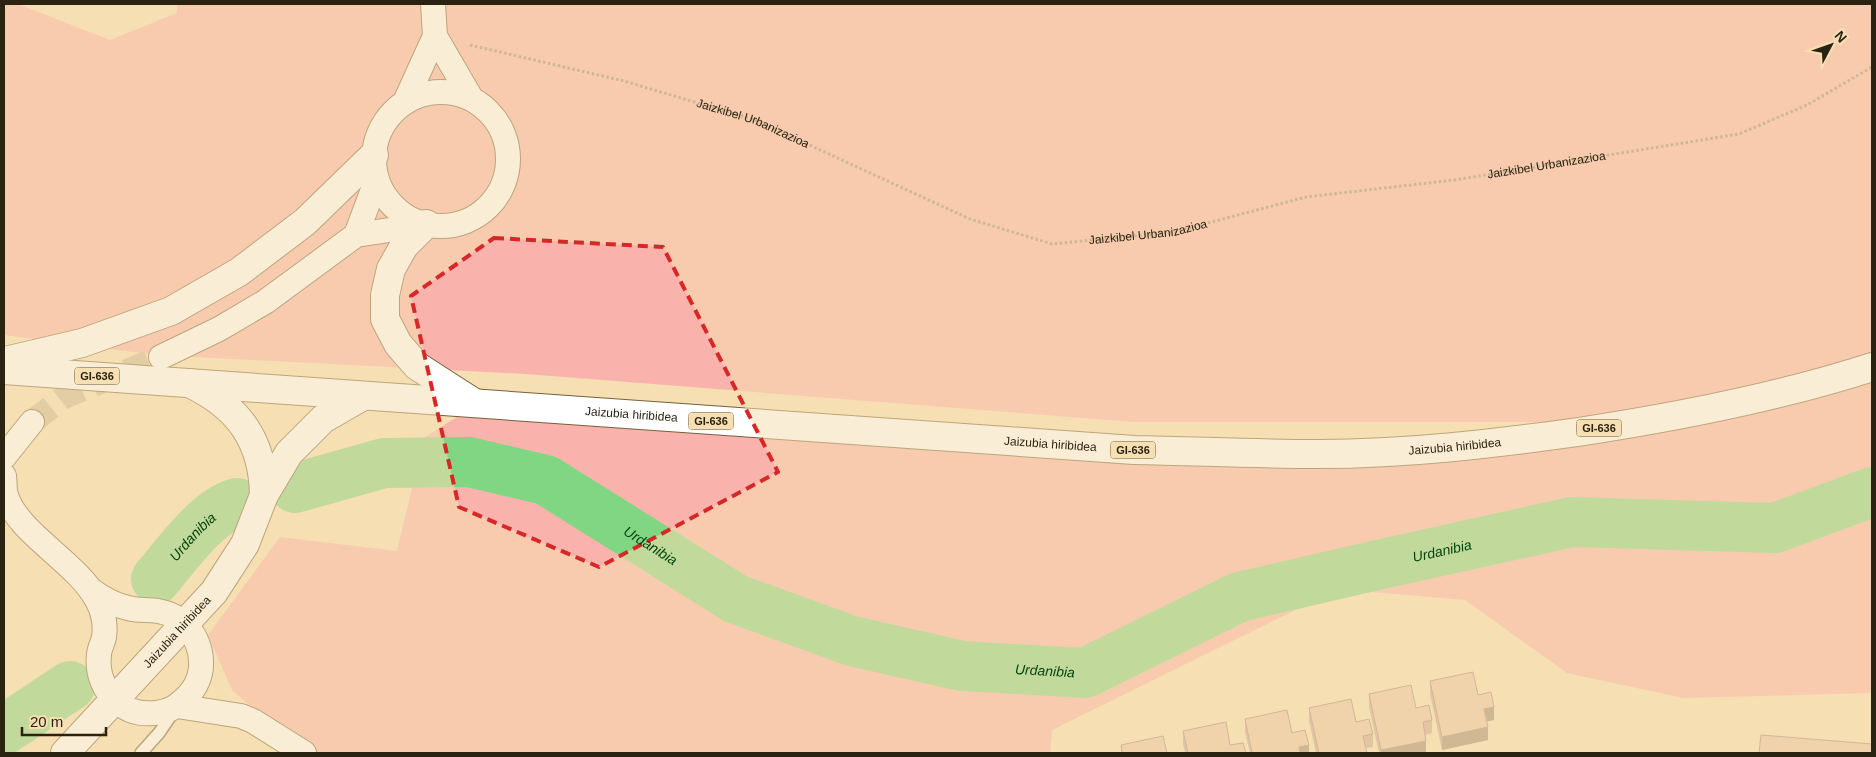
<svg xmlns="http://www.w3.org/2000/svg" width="1876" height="757" font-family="Arial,sans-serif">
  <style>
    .green { fill: #fab3ac }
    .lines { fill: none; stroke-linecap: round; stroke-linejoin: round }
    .river { stroke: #80d682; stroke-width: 50 }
    .minor-tunnel { stroke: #cdb993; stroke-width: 24; stroke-dasharray: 24 12; stroke-linecap: butt }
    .service-casing { stroke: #74613a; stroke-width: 14 }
    .minor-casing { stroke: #74613a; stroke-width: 26 }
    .secondary-casing { stroke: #74613a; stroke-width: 30 }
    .primary-casing { stroke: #74613a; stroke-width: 30 }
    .path { stroke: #9b8b6b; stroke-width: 3; stroke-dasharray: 2.5 2.5; stroke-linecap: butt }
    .service { stroke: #fff; stroke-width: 11 }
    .minor { stroke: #fff; stroke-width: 24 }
    .secondary { stroke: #fff; stroke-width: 28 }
    .primary { stroke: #fff; stroke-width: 28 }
    .wall { fill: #c8a98c }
    .shaded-wall { fill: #a38a72 }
    .building { fill: #e9c5a3; stroke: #a38a72 }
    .marked { fill: none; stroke: #d62828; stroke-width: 4; stroke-dasharray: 10 6; stroke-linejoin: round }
    .labels { text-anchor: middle; stroke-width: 4; stroke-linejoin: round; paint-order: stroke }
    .shield { fill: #f5dfb3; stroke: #685b42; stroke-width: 1 }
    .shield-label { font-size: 11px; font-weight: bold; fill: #2b2312 }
    .street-label { font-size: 12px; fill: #2b2312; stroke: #f5dfb3 }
    .water-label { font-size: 14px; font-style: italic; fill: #05450e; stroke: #f5dfb3 }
  </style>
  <rect width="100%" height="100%" fill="#f5dfb3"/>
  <!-- green -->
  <path class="green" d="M4,4H18L110,40L177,13V4H1872V693L1683,698L1567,673L1465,600L1338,589L1052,730L1050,753H305L232,690L208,635L280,537L397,551L424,438L477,404L1320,454L1632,422H1134L526,374L156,355L4,335Z"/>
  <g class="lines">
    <!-- river -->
    <g class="river">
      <path id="s1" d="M295,488L384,463L469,462L546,480L736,599L852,641L962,666L1085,673L1239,597L1373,566L1572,522L1775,528L1872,492"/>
      <path id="s2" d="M156,579C176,556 207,511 237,503"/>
      <path d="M4,730L70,686"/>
    </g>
    <!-- minor-tunnel -->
    <path class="minor-tunnel" d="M32,422L64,397L161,357"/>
    <defs>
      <path id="service" d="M141,753L159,733L174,711"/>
      <path id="minor" d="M433,4L435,36L471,98
        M374 159a67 67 0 1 1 134 0a67 67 0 1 1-134 0Z
        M405,102L435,36
        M356,235L377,179
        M161,357L219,329L265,302L356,235L396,229L417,222
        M4,457L32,422
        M4,476C5,482 4,489 6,495C17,533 77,562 97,600C103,610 106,625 104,637C103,643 99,649 99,655C96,678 109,701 130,710C145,716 168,714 180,703C193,693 202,678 201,661C200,637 183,615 158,611C148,609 138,611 128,608C114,605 102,598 91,590
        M177,706L241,716L253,721L304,753"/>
      <g id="secondary">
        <path d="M189,383C238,406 263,440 264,495"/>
        <path id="s4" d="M65,753L214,592L245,544L264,495L289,453L323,419L363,396"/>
      </g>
      <g id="primary">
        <path d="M426,224L404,246L391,269L385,295V319L398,344L417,366L473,402"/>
        <path d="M5,361L82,343L171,311L239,272L305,222L374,155"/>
        <path id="s5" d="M4,370L1134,450C1195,451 1257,454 1319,454C1405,454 1492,444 1578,432C1677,417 1776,398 1872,367"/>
      </g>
    </defs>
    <!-- service casing -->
    <use href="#service" class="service-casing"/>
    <!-- minor casing -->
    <use href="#minor" class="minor-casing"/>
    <!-- secondary casing -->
    <use href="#secondary" class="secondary-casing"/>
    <!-- primary casing -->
    <use href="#primary" class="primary-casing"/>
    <!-- path -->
    <path class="path" id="s3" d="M470,45L624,81L755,120L970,219L1052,244L1174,232L1306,197L1454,180L1739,134L1807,105L1872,67"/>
    <!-- service -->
    <use href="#service" class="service"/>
    <!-- minor -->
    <use href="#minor" class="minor"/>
    <!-- secondary -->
    <use href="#secondary" class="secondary"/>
    <!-- primary -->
    <use href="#primary" class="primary"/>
  </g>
  <!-- wall -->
  <path class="wall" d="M1430,681L1478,695L1494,720L1486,721L1488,740L1442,750L1430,694Z
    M1369,694L1416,708L1432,720V733L1425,735L1426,753H1379L1369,707Z
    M1309,708L1356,722L1373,734V747L1365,748L1367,753H1316L1309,721Z
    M1245,719L1292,733L1309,753H1250L1245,732Z
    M1183,731L1230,745L1246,753H1185L1183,744Z"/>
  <!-- shaded-wall -->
  <path class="shaded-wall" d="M1494,707V720L1484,722V709Z
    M1488,727V740L1442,750V737Z
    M1426,741V753H1381V750Z
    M1309,745V753H1299V747Z"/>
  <!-- building -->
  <path class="building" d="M1473,672L1478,695L1491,692L1494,707L1484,709L1488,727L1442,737L1430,681Z
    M1411,685L1416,708L1429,705L1432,720L1423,722L1426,741L1381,750L1369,694Z
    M1351,699L1356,722L1369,719L1373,734L1363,736L1367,753H1319L1309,708Z
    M1287,710L1292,733L1305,730L1309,745L1299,747L1300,753H1252L1245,719Z
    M1226,722L1230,745L1243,743L1246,753H1188L1183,731Z
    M1761,735L1872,744V753H1759Z
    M1163,736L1167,753H1122L1121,745Z"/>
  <!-- marked area -->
  <path d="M0 0H1876V757H0ZM494,238L663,247L778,472L599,567L459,507L411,296Z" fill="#f5dfb3" fill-opacity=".55" fill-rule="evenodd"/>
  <path class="marked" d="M494,238L663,247L778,472L599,567L459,507L411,296Z"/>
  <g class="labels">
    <!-- shield labels -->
    <g class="shield">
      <rect x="74.5" y="367.5" width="45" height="17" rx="4"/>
      <rect x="688.5" y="412.5" width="45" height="17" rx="4"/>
      <rect x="1576.5" y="419.5" width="45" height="17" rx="4"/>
      <rect x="1110.5" y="441.5" width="45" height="17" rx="4"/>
    </g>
    <g class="shield-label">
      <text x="97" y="380">GI-636</text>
      <text x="711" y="425">GI-636</text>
      <text x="1599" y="432">GI-636</text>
      <text x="1133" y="454">GI-636</text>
    </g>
    <!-- street labels -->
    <g class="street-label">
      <text dy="4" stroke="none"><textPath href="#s3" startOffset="294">Jaizkibel Urbanizazioa</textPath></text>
      <text dy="4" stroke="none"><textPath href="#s3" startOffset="1119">Jaizkibel Urbanizazioa</textPath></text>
      <text dy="4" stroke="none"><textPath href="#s3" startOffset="714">Jaizkibel Urbanizazioa</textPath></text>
      <text dy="4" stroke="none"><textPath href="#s5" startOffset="629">Jaizubia hiribidea</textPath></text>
      <text dy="4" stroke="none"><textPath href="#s5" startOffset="1049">Jaizubia hiribidea</textPath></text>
      <text dy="4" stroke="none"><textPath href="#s5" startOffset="1454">Jaizubia hiribidea</textPath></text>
      <text dy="4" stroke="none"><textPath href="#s4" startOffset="165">Jaizubia hiribidea</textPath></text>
    </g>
    <!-- water labels -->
    <g class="water-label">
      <text dy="5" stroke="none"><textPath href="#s2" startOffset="56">Urdanibia</textPath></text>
      <text dy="5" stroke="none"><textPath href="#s1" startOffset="380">Urdanibia</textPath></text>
      <text dy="5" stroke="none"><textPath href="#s1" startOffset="1220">Urdanibia</textPath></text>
      <text dy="5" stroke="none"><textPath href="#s1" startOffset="800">Urdanibia</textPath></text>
    </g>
  </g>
  <!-- border -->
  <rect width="1876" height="757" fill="none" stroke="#2b2312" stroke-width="10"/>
  <!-- north arrow -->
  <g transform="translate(1831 45) rotate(49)" stroke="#f5dfb3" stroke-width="4" paint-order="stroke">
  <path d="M0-4L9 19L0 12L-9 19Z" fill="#2b2312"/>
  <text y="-8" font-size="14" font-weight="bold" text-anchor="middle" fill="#2b2312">N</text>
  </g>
  <!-- scale -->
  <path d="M22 727v8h84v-8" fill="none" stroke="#2b2312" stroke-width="2.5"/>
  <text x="30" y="727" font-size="15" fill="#2b2312" stroke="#f5dfb3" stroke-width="4" paint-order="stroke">20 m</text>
</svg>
